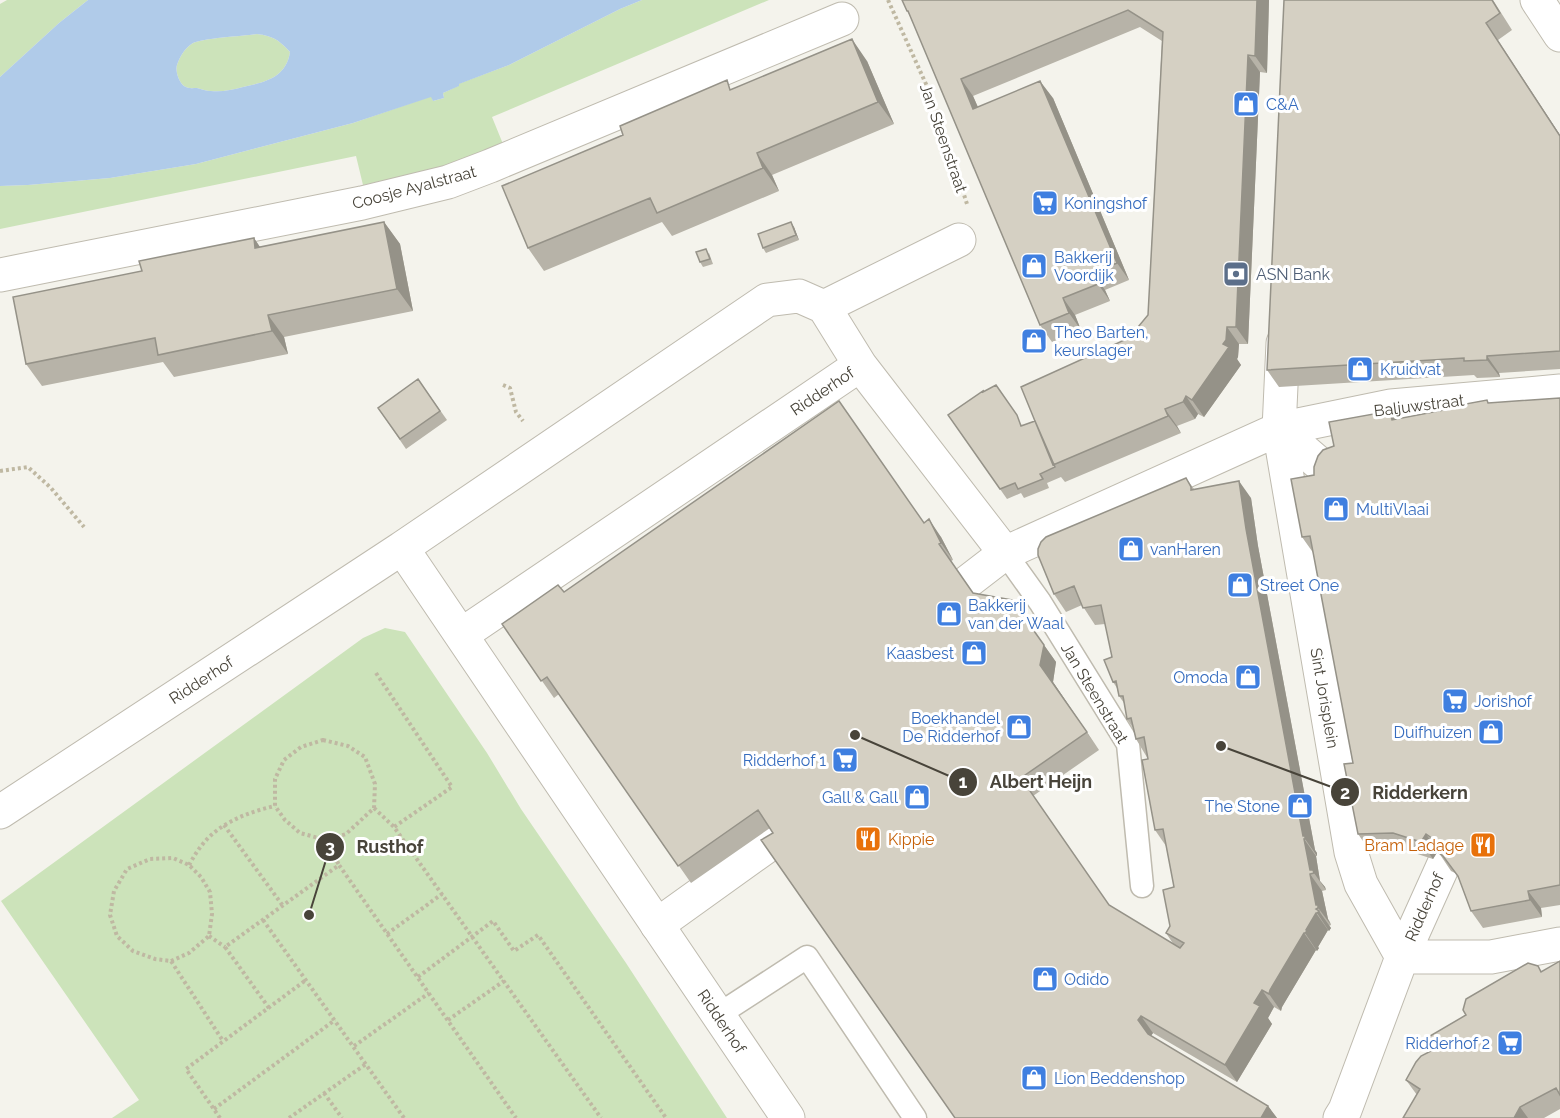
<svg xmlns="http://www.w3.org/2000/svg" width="1560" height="1118" font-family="Raleway,sans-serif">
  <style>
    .green { fill: #cce3ba }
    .water { fill: #b0cbe9; fill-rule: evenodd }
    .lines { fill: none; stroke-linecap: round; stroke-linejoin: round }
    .service-casing { stroke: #bfbbaf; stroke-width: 25 }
    .pedestrian-casing { stroke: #bfbbaf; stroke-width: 35 }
    .minor-casing { stroke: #bfbbaf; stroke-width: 35 }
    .tertiary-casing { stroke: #bfbbaf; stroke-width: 35 }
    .path { stroke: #bfb8a2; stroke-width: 4; stroke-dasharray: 3 3; stroke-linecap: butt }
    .service { stroke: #fff; stroke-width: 22 }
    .pedestrian { stroke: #fff; stroke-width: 33 }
    .minor { stroke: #fff; stroke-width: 33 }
    .tertiary { stroke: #fff; stroke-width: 33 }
    .wall { fill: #b7b3a8 }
    .shaded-wall { fill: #959288 }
    .building { fill: #d5d0c3; stroke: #959288; stroke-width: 1.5 }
    .labels { text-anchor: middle; stroke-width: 6; stroke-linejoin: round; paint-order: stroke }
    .shop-label { font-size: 16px; fill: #366cbe; stroke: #fff; text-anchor: start }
    .street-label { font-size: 16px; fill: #48443a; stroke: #fff }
    .service-label { font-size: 16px; fill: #4e5e75; stroke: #fff; text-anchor: start }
    .food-label { font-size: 16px; fill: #c56008; stroke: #fff; text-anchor: start }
    .leader { fill: none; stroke: #48443a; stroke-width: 2 }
    .callout-dot { fill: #48443a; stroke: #fff; stroke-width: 2 }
    .mark-label { font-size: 18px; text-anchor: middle; font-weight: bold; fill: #fff }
    .callout-label { font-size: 18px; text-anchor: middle; font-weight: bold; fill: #48443a; stroke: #fff; stroke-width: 6; stroke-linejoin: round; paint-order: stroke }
  </style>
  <rect width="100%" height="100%" fill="#f4f3ec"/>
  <!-- green -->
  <path class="green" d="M7,0H88L59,23L0,77V4Z
    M642,0H769L492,117L503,144L460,161L417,174L363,185L356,156L0,229V186L28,185L110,178L196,164L353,123L432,96L433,101L444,98L443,93L458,86V84L509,65L620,9Z
    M257,34C273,36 279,40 290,52C286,78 265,82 243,87C232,90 222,92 211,91C206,91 202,89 197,88C193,88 188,89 184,86C179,82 175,71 177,65C180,56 185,48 193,43C202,38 244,36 257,34Z
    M385,628L405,632L487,753L521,809L626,963L727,1118H112L139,1100L1,901L363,638Z"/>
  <!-- water -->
  <path class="water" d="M88,0H642L620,9L509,65L459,84V86L443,93L444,98L433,101L431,97L353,123L196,164L110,178L28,185L0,186V77L59,23ZM257,34C273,36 279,40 290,52C286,78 265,82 243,87C232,90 222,92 211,91C206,91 202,89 197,88C193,88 188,89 184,86C179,82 175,71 177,65C180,56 185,48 193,43C202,38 244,36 257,34Z"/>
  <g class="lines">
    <defs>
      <path id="service" d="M1005,553L1040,602L1128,744L1142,886
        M718,1015L807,957L915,1118"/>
      <path id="pedestrian" d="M1283,343L1279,429L1351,852L1361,884L1402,957
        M1279,429L1330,473
        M966,583L1005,553L1279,429L1391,406L1560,391
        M657,925L777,839
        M1402,957L1447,857
        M1340,1118L1345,1110L1402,957H1491L1560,944"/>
      <path id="minor" d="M0,275L362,203L448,182L490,166L842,19
        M824,307L959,240
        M860,365L1005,553
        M402,548L767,300L799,296L824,307L860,365L461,635
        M0,812L402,548L788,1118"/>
      <path id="tertiary" d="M1537,0L1560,35"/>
    </defs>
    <!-- service casing -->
    <use href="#service" class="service-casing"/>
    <!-- pedestrian casing -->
    <use href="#pedestrian" class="pedestrian-casing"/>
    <!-- minor casing -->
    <use href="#minor" class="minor-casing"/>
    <!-- tertiary casing -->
    <use href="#tertiary" class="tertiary-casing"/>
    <!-- path -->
    <path class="path" d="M888,0L935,104L967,204
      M503,385L510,388L516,412L523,421
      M0,471L28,467L51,488L84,527
      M376,673L452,787L394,827L601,1118
      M323,740L348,746L365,757L375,784L374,808L346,834L326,840L300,833L285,820L275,806V779L284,760L301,747Z
      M374,808L394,827
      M224,825L283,906
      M326,840L339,865
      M189,865C193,858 197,851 202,845C219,823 248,812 275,806
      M263,920L404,1118
      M387,934L442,894
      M209,936L225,947
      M171,961L189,953L209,936L212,914L210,892L201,877L189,865L173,858L150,859L127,869L114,891L110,915L117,936L133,951L155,959L171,961L223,1041
      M418,977L493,921L514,951L538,935L666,1118
      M269,1008L225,947L339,865L516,1118
      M448,1020L504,981
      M354,1046L429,993
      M324,1093L342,1118
      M214,1109L335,1020
      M220,1118L186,1069L306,980
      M289,1118L366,1064"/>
    <!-- service -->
    <use href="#service" class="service"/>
    <!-- pedestrian -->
    <use href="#pedestrian" class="pedestrian"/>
    <!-- minor -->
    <use href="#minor" class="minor"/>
    <!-- tertiary -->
    <use href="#tertiary" class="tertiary"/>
  </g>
  <!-- wall -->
  <path class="wall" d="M902,0H1269L1267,73L1260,72L1248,344H1239L1238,357L1237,359L1241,365L1204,417L1198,414L1195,419L1177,426L1181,433L1065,482L1061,477L1047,483L1049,488L1024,498L1021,493L1007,499L948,415L1024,425L1035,421L1129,338L1148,315L1162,41L1140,27L973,96L978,107L1053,98L1129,280L1105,290L1110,301L1075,315L1081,330L1052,342L1040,325L910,16L907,11Z
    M1493,0L1512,30L1498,40L1560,135V369L1499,373L1500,377L1477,378L1474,375L1279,387L1267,370Z
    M867,61L894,124L772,175L779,191L672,236L662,222L544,271L528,248L733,89Z
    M384,222L400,244L413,311L284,337L288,354L174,377L163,362L42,386L26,364L142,271L254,238L260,247Z
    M794,227L799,240L766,253L763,248Z
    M709,253L713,264L703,267L700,262Z
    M418,379L447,420L406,449L378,408Z
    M1560,398V905L1541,908L1542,917L1483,928L1471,911L1459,879L1455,873L1451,871L1439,853L1440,852L1438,851L1433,859L1405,850L1370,851L1358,834L1353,763L1314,554L1302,537L1314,475L1334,446L1390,411L1396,419L1489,403Z
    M1186,478L1194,489L1251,498L1258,546L1315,850L1317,853V856H1316L1320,881L1325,887L1326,890L1322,891L1328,919L1330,922L1331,925L1329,926L1331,928L1329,931L1328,930L1318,947L1319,948L1317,951L1316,950L1282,1007L1281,1011L1274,1007L1268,1018L1272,1024L1237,1082L1153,1033L1151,1036L1268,1106L1277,1118H955L770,828L691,883L559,694L554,698L502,624L564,592L924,523L941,537L953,560L951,561L973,593L1012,600L1056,662L1053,682L1099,750L1033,796L1109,906L1174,945L1166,933L1170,926L1174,887L1166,846L1155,830L1148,759L1136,739L1133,728L1127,719L1124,703L1119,696L1117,688L1113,682L1112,657L1105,624L1095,625L1082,605L1066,612L1054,594Z
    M1560,961V1109L1544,1118H1403L1417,1095L1406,1080L1437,1048L1466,1015L1538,966L1542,972Z"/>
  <!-- shaded-wall -->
  <path class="shaded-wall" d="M1257,0H1269L1267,73L1255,56Z
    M1486,23L1560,135V136Z
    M852,39L867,61L894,124L878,102Z
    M1248,55L1260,72L1248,344L1236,327Z
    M961,79L973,96L986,126L973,109Z
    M1040,81L1053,98L1129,280L1117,263Z
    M757,153L772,175L779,191L763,168Z
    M384,222L400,244L413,311L397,289Z
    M791,222L794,227L799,240L796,235Z
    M254,238L269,261L255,248Z
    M1093,273L1105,290L1110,301L1098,284Z
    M1063,298L1075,315L1081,330L1069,313Z
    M268,315L284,337L288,354L272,331Z
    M1227,327L1239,344L1238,357L1237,359L1241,365L1204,417L1192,400L1223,344Z
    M1487,356L1499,373L1500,377L1487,360Z
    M1186,396L1198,414L1195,419L1183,402Z
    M1165,409L1177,426L1181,433L1168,416Z
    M1390,411L1402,429L1392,420Z
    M1239,481L1251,498L1258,546L1315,850L1317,853V856L1303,836L1246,529Z
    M929,519L941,537L953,560L941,543Z
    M1044,645L1056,662L1053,682L1099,750L1040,665Z
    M1426,834L1438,851L1433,859L1421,842Z
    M1304,839L1316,856L1320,881L1325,887L1326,890L1314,873L1310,870Z
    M1310,874L1322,891L1328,919L1331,925L1316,905Z
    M1528,891L1541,908L1542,917L1530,900Z
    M1319,911L1331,928L1329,931L1317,913Z
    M1316,913L1328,930L1318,947L1319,948L1317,951L1305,933L1306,930Z
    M1304,933L1316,950L1282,1007L1281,1011L1269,994L1270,990Z
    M1262,990L1274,1007L1268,1018L1272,1024L1237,1082L1225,1065L1254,1003Z
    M1141,1016L1153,1033L1150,1037L1138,1020Z
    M1268,1106L1277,1118H1261Z
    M1520,1107L1528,1118H1514Z"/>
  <!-- building -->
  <path class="building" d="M902,0H1257L1255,56L1248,55L1236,327H1227L1226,340L1223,344L1229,347L1192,400L1186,396L1183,402L1165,409L1168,416L1053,465L1021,387L1129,338L1148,315L1163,32L1128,10L961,79L973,109L1040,81L1117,263L1093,273L1098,284L1063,298L1069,313L1040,325L908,11H907Z
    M1284,0H1492L1500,13L1486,23L1560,136V351L1487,356V360L1464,361V358L1267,370Z
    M852,39L878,102L757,153L763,168L657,213L650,198L528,248L502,186L623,135L620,126L727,80L730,90Z
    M384,222L397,289L268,315L272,331L158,355L155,338L26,364L13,297L142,271L139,261L254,238L255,248Z
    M791,222L796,235L763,248L758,234Z
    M706,249L710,259L700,262L696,252Z
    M418,379L440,411L400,439L378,408Z
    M996,385L1017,415L1021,426L1035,421L1055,467L1040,474L1043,479L1018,489L1015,483L1000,489L948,415L983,391V392Z
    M1560,398V885L1528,891L1530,900L1471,911L1458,876L1443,856L1439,853L1443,846L1426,834L1421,842L1393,833L1358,834L1344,764L1353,763L1323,605L1310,536L1302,537L1291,479L1314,475V467L1318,456L1323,450L1334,446L1329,422L1390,411L1392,420L1460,407V405L1487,400L1488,403Z
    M839,401L924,523L929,519L941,543L939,544L973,593L1012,600L1044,645L1040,665L1087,732L1021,778L1109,905L1180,948L1184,943L1166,933L1170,926L1163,890L1174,887L1163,829L1155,830L1142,760L1148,759L1144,737L1136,739L1131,718L1127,719L1123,696H1119L1116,681L1113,682L1104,660L1112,657L1101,605L1083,608L1074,586L1054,594L1038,555V549L1041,542L1046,537L1186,478L1191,487V490L1239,481L1246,529L1303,836H1305V839H1304L1310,870H1313L1314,873L1310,874L1316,905H1318V908L1316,909L1319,911L1317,913H1316L1306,930L1307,931L1305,933H1304L1270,990L1269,994L1262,990L1254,1003L1260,1006L1225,1065L1141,1016L1138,1020L1148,1034L1268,1106L1261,1118H955L761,840L773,833L758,810L678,866L547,677L541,681L502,624L558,585L564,592Z
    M1560,961V1095L1556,1088L1520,1107L1514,1118H1403L1420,1089L1406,1080L1416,1062L1421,1056L1437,1048L1430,1036L1466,1015L1463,1010L1466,999L1528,963L1538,966L1541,972Z"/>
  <!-- icons -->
  <defs>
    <symbol id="shop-square" viewBox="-11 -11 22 22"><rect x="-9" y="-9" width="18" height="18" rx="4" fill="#3f7fe0" stroke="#fff"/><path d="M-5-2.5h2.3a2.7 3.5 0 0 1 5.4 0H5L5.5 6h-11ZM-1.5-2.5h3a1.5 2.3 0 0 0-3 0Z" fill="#fff"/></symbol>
    <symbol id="supermarket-square" viewBox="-11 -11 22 22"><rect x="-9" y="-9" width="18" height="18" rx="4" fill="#3f7fe0" stroke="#fff"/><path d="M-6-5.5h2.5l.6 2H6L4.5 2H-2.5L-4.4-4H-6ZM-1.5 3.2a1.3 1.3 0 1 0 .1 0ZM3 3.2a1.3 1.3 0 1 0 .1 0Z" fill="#fff"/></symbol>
    <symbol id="bank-square" viewBox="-11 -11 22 22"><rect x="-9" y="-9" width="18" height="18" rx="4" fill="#5c6f8a" stroke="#fff"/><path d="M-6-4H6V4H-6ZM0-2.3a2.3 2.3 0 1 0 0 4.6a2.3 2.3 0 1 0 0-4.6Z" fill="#fff"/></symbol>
    <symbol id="restaurant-square" viewBox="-11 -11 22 22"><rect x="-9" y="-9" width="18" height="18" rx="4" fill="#e8710a" stroke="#fff"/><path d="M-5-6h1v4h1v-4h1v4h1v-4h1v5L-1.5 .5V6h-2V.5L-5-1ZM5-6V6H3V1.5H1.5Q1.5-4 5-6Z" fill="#fff"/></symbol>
  </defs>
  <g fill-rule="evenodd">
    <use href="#shop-square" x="1231" y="89" width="30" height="30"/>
    <use href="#supermarket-square" x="1030" y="188" width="30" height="30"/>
    <use href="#shop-square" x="1019" y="251" width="30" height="30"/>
    <use href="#bank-square" x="1221" y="259" width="30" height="30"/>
    <use href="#shop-square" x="1019" y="326" width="30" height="30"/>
    <use href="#shop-square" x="1345" y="354" width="30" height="30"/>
    <use href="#shop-square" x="1321" y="494" width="30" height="30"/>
    <use href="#shop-square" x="1116" y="534" width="30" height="30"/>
    <use href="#shop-square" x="1225" y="570" width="30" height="30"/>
    <use href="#shop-square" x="934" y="599" width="30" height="30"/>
    <use href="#shop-square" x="959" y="638" width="30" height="30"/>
    <use href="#shop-square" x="1233" y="662" width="30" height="30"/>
    <use href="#supermarket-square" x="1440" y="686" width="30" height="30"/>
    <use href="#shop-square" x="1004" y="712" width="30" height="30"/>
    <use href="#shop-square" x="1476" y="717" width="30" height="30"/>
    <use href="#supermarket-square" x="830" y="745" width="30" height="30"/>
    <use href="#shop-square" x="902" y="782" width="30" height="30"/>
    <use href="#shop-square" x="1285" y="791" width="30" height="30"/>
    <use href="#restaurant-square" x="853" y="824" width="30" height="30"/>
    <use href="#restaurant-square" x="1468" y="830" width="30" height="30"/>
    <use href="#shop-square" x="1030" y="964" width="30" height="30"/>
    <use href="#supermarket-square" x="1495" y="1028" width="30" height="30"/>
    <use href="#shop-square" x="1019" y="1063" width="30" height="30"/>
  </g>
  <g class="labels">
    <!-- shop labels -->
    <g class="shop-label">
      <text x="1266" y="110">C&amp;A</text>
      <text x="1064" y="209">Koningshof</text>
      <text x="1054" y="263">Bakkerij<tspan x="1054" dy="18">Voordijk</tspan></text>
      <text x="1054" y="338">Theo Barten,<tspan x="1054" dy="18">keurslager</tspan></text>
      <text x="1380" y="375">Kruidvat</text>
      <text x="1356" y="515">MultiVlaai</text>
      <text x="1150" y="555">vanHaren</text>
      <text x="1260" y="591">Street One</text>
      <text x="968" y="611">Bakkerij<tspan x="968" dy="18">van der Waal</tspan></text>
      <text x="954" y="659" text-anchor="end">Kaasbest</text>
      <text x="1228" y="683" text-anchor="end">Omoda</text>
      <text x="1474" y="707">Jorishof</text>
      <text x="1000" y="724" text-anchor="end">Boekhandel<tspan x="1000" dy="18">De Ridderhof</tspan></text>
      <text x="1472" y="738" text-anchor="end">Duifhuizen</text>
      <text x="826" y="766" text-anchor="end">Ridderhof 1</text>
      <text x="898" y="803" text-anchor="end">Gall &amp; Gall</text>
      <text x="1280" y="812" text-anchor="end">The Stone</text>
      <text x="1064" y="985">Odido</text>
      <text x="1490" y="1049" text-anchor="end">Ridderhof 2</text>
      <text x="1054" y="1084">Lion Beddenshop</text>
    </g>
    <!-- street labels -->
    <g class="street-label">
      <text transform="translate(944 138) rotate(71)" y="6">Jan Steenstraat</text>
      <text transform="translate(414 187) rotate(-15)" y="6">Coosje Ayalstraat</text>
      <text transform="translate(822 391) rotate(-34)" y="6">Ridderhof</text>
      <text transform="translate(1419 405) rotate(-7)" y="6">Baljuwstraat</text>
      <text transform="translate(201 680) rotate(-33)" y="6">Ridderhof</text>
      <text transform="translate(1095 693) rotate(59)" y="6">Jan Steenstraat</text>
      <text transform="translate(1325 698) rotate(80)" y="6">Sint Jorisplein</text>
      <text transform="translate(1424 907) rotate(-66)" y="6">Ridderhof</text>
      <text transform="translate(722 1021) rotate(56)" y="6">Ridderhof</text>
    </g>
    <!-- service labels -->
    <g class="service-label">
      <text x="1256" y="280">ASN Bank</text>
    </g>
    <!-- food labels -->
    <g class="food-label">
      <text x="888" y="845">Kippie</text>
      <text x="1464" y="851" text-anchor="end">Bram Ladage</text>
    </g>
  </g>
  <!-- callouts -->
  <path class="leader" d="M855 735L963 782M1221 746L1345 792M309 915L330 847"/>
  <g class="callout-dot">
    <circle cx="855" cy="735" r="6"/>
    <circle cx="1221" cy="746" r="6"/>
    <circle cx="309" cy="915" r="6"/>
    <circle cx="963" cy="782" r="15"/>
    <circle cx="1345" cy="792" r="15"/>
    <circle cx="330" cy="847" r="15"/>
  </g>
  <g class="mark-label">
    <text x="963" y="788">1</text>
    <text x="1345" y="799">2</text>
    <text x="330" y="853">3</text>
  </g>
  <g class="callout-label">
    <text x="1041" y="788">Albert Heijn</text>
    <text x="1420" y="799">Ridderkern</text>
    <text x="390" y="853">Rusthof</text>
  </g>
</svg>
